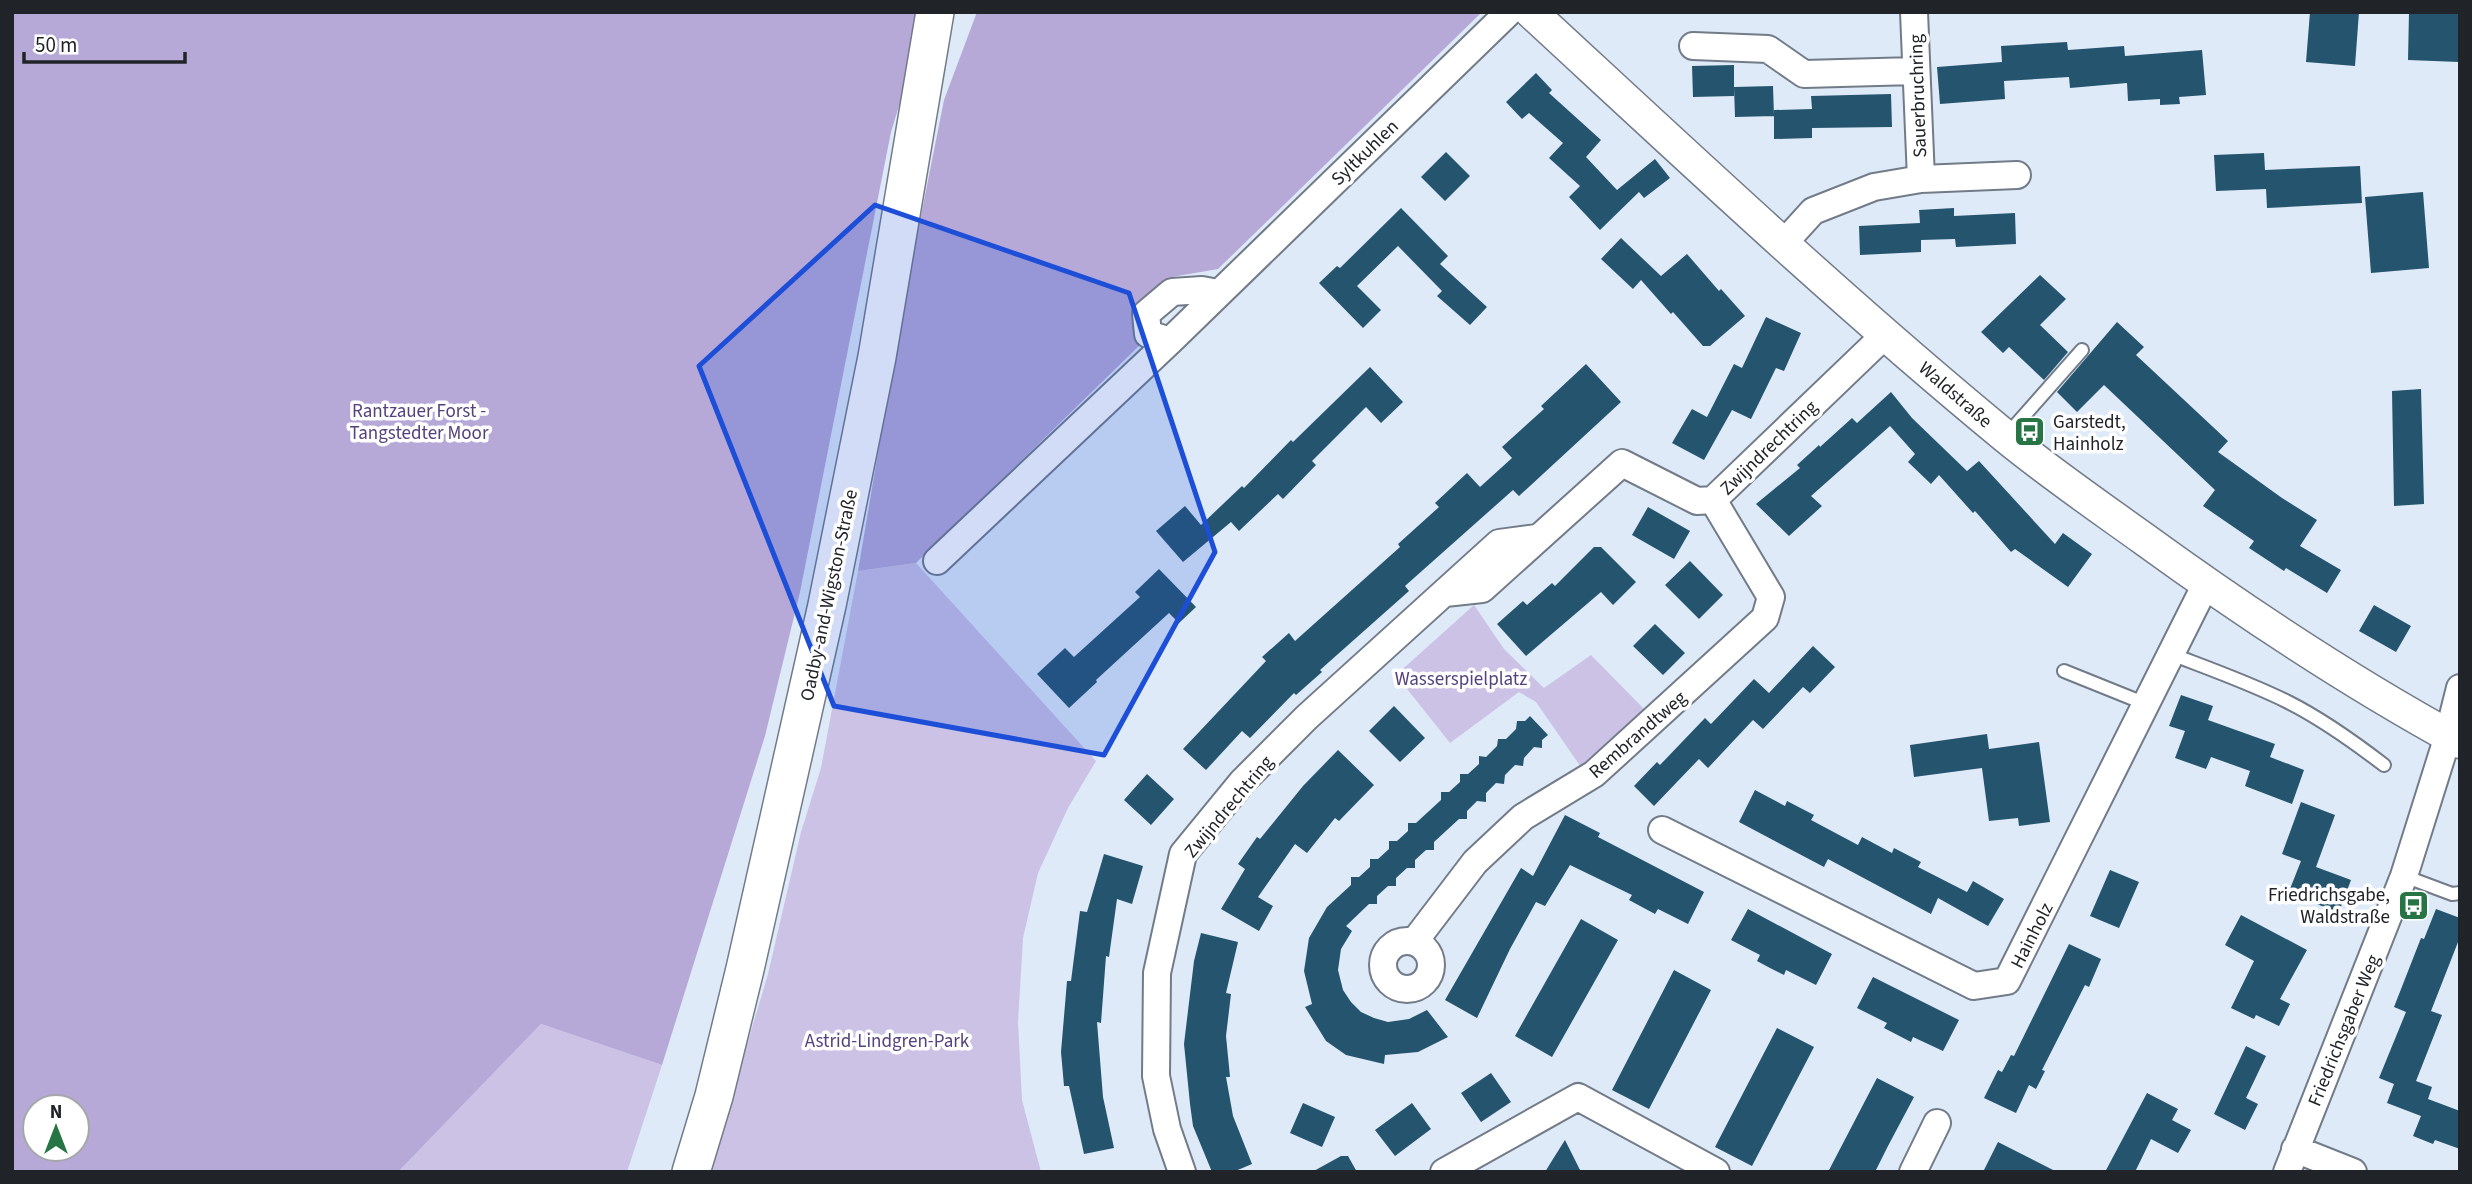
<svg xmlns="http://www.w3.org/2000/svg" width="2472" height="1184" font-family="'Source Sans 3',sans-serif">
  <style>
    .green { fill: #cbc2e5 }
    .forest { fill: #b6a9d8; fill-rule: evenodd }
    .building { fill: #24546e }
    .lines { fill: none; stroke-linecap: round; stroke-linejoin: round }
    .service-casing { stroke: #727b88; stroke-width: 16 }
    .minor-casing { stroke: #727b88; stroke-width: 30 }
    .tertiary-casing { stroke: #727b88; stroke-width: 35 }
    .secondary-casing { stroke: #727b88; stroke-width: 40 }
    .service { stroke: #fff; stroke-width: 12 }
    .minor { stroke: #fff; stroke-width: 26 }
    .tertiary { stroke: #fff; stroke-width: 32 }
    .secondary { stroke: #fff; stroke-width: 37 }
    .marked { fill: #1d4ed8; fill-opacity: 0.2; stroke: #1d4ed8; stroke-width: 5; stroke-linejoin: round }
    .labels { text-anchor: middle; stroke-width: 7; stroke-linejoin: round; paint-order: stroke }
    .street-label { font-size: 19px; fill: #202429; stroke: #fff }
    .park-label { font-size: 19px; fill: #55427d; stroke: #fff }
    .poi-label { font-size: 19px; fill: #202429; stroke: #fff; text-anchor: start }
  </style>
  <rect width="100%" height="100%" fill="#dfeaf8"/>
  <!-- green -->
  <path class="green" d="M916,563L1096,761L1068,808L1038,873L1023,938L1018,1022L1022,1100L1041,1172H709L768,974L801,832L821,768L858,571Z
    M1474,605L1504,649L1544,688L1591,655L1648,713L1583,770L1536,702L1519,692L1450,743L1396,675Z
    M541,1024L662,1065L627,1172H398Z"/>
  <!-- forest -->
  <path class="forest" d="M12,12H919L913,60L891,132L800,592L765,736L662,1065L541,1024L398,1172H12ZM35,1107H77V1149H35Z
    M977,12H1482L1218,269L1166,278L1132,311L1141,344L916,563L858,571L902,311L944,100Z"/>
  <!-- building -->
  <path class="building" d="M2310,12H2359L2355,66L2306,62Z
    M2409,12H2460L2459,62L2408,60Z
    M2067,42L2068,50L2124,46L2125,56L2202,50L2206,95L2179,97L2180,104L2160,105V99L2128,101L2127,83L2070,88L2069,77L2004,81L2005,99L1940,104L1937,67L2002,62L2001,46Z
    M1734,65V96L1693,97L1692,66Z
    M1536,73L1552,90L1549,93L1601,140L1586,157L1617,190L1655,159L1670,178L1644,198L1639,192L1600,230L1569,197L1580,186L1549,158L1563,143L1529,113L1522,119L1506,102Z
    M1773,86L1774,116L1735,117L1734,87Z
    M1891,94L1892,127L1812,128V138L1774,139V110L1812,109L1811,96Z
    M1446,152L1470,176L1445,201L1421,177Z
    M2264,153L2265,170L2360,166L2362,203L2267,208L2266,189L2216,191L2214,155Z
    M2423,192L2429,268L2371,273L2365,197Z
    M1401,208L1448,256L1440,264L1487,307L1470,325L1437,296L1442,291L1398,246L1357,286L1381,310L1363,328L1319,283L1337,266L1340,268Z
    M1954,208V216L2015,213L2016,244L1956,247L1955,239L1921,240V252L1860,255L1859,226L1920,223L1919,210Z
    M1621,238L1661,276L1687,254L1719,291L1721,289L1745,316L1710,346H1703L1673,312L1671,314L1641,280L1633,289L1601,259Z
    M2040,275L2066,299L2040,325L2068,352L2044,380L2009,347L2003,353L1981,332Z
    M1766,317L1801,333L1784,371L1776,368L1751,419L1732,410L1704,460L1672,443L1692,409L1707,417L1734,364L1742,368Z
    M2117,322L2144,347L2136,355L2228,441L2218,452L2282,498L2317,520L2300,546L2341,570L2327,593L2286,568L2284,571L2249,548L2254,541L2203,506L2215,490L2104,385L2077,412L2057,392Z
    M1586,364L1621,402L1519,496L1513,490L1405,586L1409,591L1320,670L1322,672L1296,695L1294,693L1250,738L1242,731L1206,770L1183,749L1266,661L1262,657L1289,633L1295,641L1400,547L1398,544L1439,507L1435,503L1467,473L1480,487L1512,458L1502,447L1544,409L1541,406Z
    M1370,367L1403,402L1381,423L1366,407L1312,461L1316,465L1283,499L1278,494L1239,531L1231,522L1183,562L1156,531L1185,506L1201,525L1242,486L1244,488L1291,440L1293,442Z
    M2421,389L2424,504L2394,506L2392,391Z
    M1891,392L1912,418L1967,471L1979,461L2055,544L2063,533L2092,554L2068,587L2015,549L2011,552L1975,511L1973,513L1939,475L1931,484L1908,462L1915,454L1890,426L1811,496L1822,506L1789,536L1756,504L1800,468L1797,465L1819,445L1820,447L1852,418L1857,423Z
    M1648,507L1690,531L1674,559L1632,535Z
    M1594,547H1601L1636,582L1613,605L1601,592L1526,656L1497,624L1523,601L1527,605L1552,583L1555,586Z
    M1690,561L1723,595L1699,619L1665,585Z
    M1159,569L1196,607L1179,623L1169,613L1096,680L1097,682L1069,708L1037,674L1065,648L1074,657L1140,597L1135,592Z
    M2374,605L2411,626L2396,652L2359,631Z
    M1655,624L1685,653L1663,675L1633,646Z
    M1813,646L1835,667L1810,693L1803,687L1763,729L1753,720L1708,768L1699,759L1654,806L1634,786L1657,762L1660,765L1705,718L1711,724L1754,679L1769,693Z
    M2181,695L2213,706L2208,720L2275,744L2270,757L2304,770L2292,804L2245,786L2250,771L2211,757L2206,769L2175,758L2185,731L2169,726Z
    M1394,706L1425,738L1400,762L1369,731Z
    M1530,716L1548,735L1542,740V748L1534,747L1524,758L1523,766L1515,765L1505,775L1504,784L1496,783L1486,793V802L1477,801L1467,811V819H1459L1434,842V850H1426L1415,860V868H1407L1396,878V886H1388L1377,896V904H1369L1346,926L1352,931L1341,949L1338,970L1343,990L1351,1002L1361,1012L1374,1018L1388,1022L1409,1019L1427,1010L1448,1037L1418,1052L1385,1055L1384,1064L1346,1055L1326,1041L1305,1007L1312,1004L1304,971L1309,938L1327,907L1351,885V877H1359L1370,867V859H1378L1389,849V841H1397L1408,831V823H1416L1441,800V792H1449L1460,782V774H1468L1479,764V756L1486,757L1497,746L1498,739H1506L1516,729L1517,721H1525Z
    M1987,734L1989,749L2039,742L2050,822L2019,826L2018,818L1989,821L1982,768L1914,777L1910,745Z
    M1338,750L1374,785L1339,821L1335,818L1307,853L1295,844L1258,897L1273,906L1259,931L1221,909L1245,869L1238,864L1257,837L1260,839L1303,786Z
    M1147,774L1174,799L1151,825L1124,800Z
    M1755,790L1785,806L1787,801L1814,815L1811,820L1858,845L1862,837L1892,853L1894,848L1921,862L1918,867L1967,892L1973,881L2004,899L1988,926L1938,898L1931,914L1828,859L1824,867L1739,822Z
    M2301,802L2335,815L2316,867L2351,880L2339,912L2288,894L2301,861L2282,854Z
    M1565,815L1600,833L1598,837L1704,892L1688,924L1658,909L1655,914L1629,900L1632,895L1570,865L1545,906L1536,902L1510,949L1477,1018L1445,1000L1521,868L1533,876Z
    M1104,854L1143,866L1132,904L1117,899L1109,957L1106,956L1101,1023L1097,1022L1103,1097L1114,1148L1084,1154L1069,1086H1064L1061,1052L1067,981H1071L1080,911L1087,912Z
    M2110,870L2139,882L2119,928L2090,916Z
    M1748,909L1832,954L1816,985L1786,970L1784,975L1770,968L1757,961L1760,955L1731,940Z
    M2436,909L2460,918V937L2431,1011L2442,1015L2416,1081L2432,1087L2428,1099L2460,1111V1149L2435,1140L2433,1144L2413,1136L2421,1116L2387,1103L2394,1084L2379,1078L2406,1012L2394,1007L2421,938L2424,939Z
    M2241,915L2307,950L2280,999L2290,1004L2279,1026L2256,1015L2254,1019L2231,1008L2254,961L2225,945Z
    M1581,919L1618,940L1552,1057L1515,1036Z
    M1201,933L1238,942L1226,993L1231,994L1226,1036L1230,1077H1226L1233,1116L1252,1164L1233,1172H1212L1193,1126L1190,1104L1184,1044L1194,961Z
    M2069,944L2101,959L2089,987L2085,985L2042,1070L2045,1071L2036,1089L2029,1085L2016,1113L1984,1098L1998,1070L2002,1072L2011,1055L2014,1056Z
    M1674,970L1711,990L1649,1109L1612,1090Z
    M1873,977L1959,1020L1943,1051L1913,1037L1911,1042L1884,1028L1887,1023L1857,1008Z
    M1777,1028L1814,1047L1752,1166L1715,1147Z
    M2246,1046L2266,1056L2246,1098L2258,1104L2245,1130L2214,1114Z
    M1491,1073L1511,1102L1481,1122L1461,1093Z
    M1877,1078L1914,1097L1888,1146L1875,1172H1828Z
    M2147,1093L2178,1109L2172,1120L2191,1130L2178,1153L2151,1139L2135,1172H2105Z
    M1303,1103L1335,1117L1322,1147L1290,1133Z
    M1412,1103L1431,1129L1395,1156L1375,1130Z
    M1565,1140L1581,1172H1545L1553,1159Z
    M1998,1142L2057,1172H1983Z
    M1341,1156H1348L1357,1172H1312Z"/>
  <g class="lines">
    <defs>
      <path id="service" d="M2006,436L2082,350
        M2171,654C2210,669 2250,683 2288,702C2322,719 2354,742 2384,765
        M2064,671L2146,704
        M2404,876L2452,894L2460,893"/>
      <path id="minor" d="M1914,12L1921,179
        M1693,46L1768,49L1804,74L1915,71
        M1783,244L1813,211L1874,187L1921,179L2017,175
        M1170,341L1148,334L1146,314L1172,292L1202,290L1218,293
        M937,561L1170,341L1509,12
        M1445,593L1482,589L1622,463L1697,501L1713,500L1886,334
        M1662,830L1974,986L2007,981L2206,584
        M1383 965a24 24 0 1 1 48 0a24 24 0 1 1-48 0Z
        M1414,942L1475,862L1523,817L1594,774L1765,618L1771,597L1713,500
        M2295,1149L2353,1172
        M1182,1172L1167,1129L1156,1076L1157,973L1183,854L1242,782L1307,717L1499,543L1537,538
        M1444,1172L1578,1097L1716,1172
        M1913,1172L1937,1123
        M2287,1172L2404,876L2448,736L2460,688"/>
      <path id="tertiary" d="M1531,12C1687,156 1842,302 2006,437C2050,473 2098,506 2144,539C2246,613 2350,682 2460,742"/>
      <path id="secondary" d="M691,1172L714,1096L745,969L827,605L877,357L935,12"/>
    </defs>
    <!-- service casing -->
    <use href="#service" class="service-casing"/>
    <!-- minor casing -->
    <use href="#minor" class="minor-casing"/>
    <!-- tertiary casing -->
    <use href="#tertiary" class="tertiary-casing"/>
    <!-- secondary casing -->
    <use href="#secondary" class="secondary-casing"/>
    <!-- service -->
    <use href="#service" class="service"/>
    <!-- minor -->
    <use href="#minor" class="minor"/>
    <!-- tertiary -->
    <use href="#tertiary" class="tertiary"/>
    <!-- secondary -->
    <use href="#secondary" class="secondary"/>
  </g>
  <!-- marked area -->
  <path class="marked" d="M875,205L1129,293L1215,552L1104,755L834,706L699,366Z"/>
  <!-- icons -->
  <defs>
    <symbol id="bus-square" viewBox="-11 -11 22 22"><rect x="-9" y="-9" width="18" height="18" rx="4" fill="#277544" stroke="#fff"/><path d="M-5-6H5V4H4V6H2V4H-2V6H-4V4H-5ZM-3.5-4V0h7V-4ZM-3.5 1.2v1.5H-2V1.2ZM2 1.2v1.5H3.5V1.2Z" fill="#fff"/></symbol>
  </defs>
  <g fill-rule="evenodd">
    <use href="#bus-square" x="2012" y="414" width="35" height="35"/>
    <use href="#bus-square" x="2396" y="888" width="35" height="35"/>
  </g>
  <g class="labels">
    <!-- street labels -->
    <g class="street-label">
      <text transform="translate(1917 96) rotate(-92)" y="7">Sauerbruchring</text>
      <text transform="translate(1364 152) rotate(-44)" y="7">Syltkuhlen</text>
      <text transform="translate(1956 394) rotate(41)" y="7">Waldstraße</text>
      <text transform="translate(1768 447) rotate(-44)" y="7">Zwijndrechtring</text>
      <text transform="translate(828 595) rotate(-78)" y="7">Oadby-and-Wigston-Straße</text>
      <text transform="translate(1637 734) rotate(-41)" y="7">Rembrandtweg</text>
      <text transform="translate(1228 806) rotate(-50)" y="7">Zwijndrechtring</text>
      <text transform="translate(2031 935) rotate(-63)" y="7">Hainholz</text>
      <text transform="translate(2343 1030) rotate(-68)" y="7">Friedrichsgaber Weg</text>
    </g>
    <!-- park labels -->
    <g class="park-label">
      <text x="419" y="417">Rantzauer Forst -<tspan x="419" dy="22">Tangstedter Moor</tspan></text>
      <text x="1461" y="685">Wasserspielplatz</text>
      <text x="887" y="1047">Astrid-Lindgren-Park</text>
    </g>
    <!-- poi labels -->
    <g class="poi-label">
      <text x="2053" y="428">Garstedt,<tspan x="2053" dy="22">Hainholz</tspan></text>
      <text x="2390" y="901" text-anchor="end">Friedrichsgabe,<tspan x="2390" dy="22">Waldstraße</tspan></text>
    </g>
  </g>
  <!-- border -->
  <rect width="2472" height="1184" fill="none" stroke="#202429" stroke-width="28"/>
  <!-- north arrow -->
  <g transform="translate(56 1128)"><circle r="33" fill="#ffffff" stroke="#a6a7a9" stroke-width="2"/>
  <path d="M0-5L12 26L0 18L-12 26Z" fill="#277544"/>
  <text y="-10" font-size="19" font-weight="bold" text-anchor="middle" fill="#202429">N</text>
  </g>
  <!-- scale -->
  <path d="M24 52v10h161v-10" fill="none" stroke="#202429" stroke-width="3.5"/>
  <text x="35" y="52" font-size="21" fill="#202429" stroke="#ffffff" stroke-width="5" paint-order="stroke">50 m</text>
</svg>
